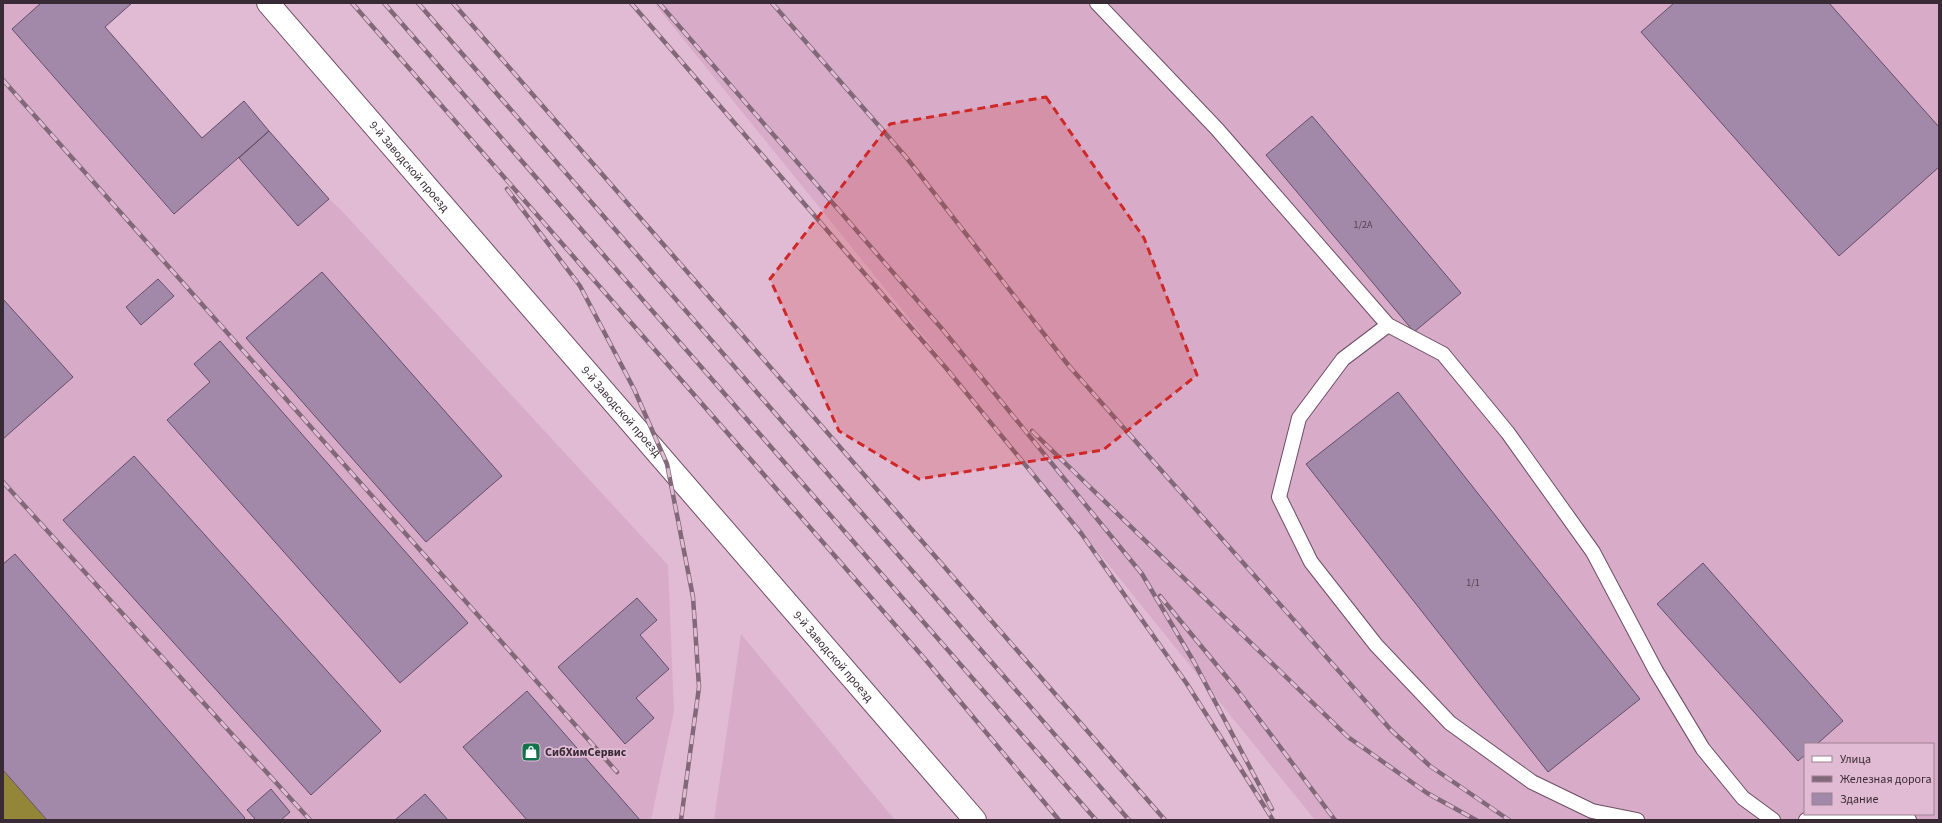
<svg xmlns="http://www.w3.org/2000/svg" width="1942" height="823" font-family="'Source Sans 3',sans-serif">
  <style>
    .built { fill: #d8acc9; fill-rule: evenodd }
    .forest { fill: #948639 }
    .building { fill: #a289a9; stroke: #644d6a }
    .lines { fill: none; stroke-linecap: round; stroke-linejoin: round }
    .lane-casing { stroke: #6e4e64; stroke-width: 16 }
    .street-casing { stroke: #6e4e64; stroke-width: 24 }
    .lane { stroke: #fff; stroke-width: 14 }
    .street { stroke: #fff; stroke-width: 22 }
    .rail-casing { stroke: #816979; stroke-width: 4.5 }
    .rail { stroke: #e1bbd4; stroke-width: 3; stroke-dasharray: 9; stroke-linecap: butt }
    .marked { fill: #ce2829; fill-opacity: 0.2; stroke: #ce2829; stroke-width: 3; stroke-dasharray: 8 5; stroke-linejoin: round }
    .labels { text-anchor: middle; stroke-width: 3.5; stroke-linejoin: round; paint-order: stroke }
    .number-label { font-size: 10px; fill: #534252 }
    .street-label { font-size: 12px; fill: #392b35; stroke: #e1bbd4 }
    .poi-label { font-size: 12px; font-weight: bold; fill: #392b35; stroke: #e1bbd4; text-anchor: start }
  </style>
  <rect width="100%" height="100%" fill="#e1bbd4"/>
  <!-- built -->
  <path class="built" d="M3,3H41L12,29L173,214L239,158L298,226L329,199L341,210L668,565L674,711L651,820H47L3,770Z
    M654,3H1939V820H1315ZM1805,744H1933V814H1805Z
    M741,634L895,820H714Z"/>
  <!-- forest -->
  <path class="forest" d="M3,770L47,820H3Z"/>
  <!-- building -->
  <path class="building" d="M41,3H132L105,27L202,138L244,101L269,131L174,214L12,29Z
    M1674,3H1829L1939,127V167L1839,256L1641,32Z
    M1312,116L1461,293L1414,332L1266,155Z
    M269,131L329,199L298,226L239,158Z
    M322,272L502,476L426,542L246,338Z
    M158,279L174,296L141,325L126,307Z
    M3,299L73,377L3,439Z
    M220,341L468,623L400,683L167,420L210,382L194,364Z
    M1398,392L1640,699L1548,772L1306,464Z
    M134,456L381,731L311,795L63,520Z
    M15,554L245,818L243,820H47L3,770V564Z
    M1703,563L1843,721L1817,744H1805V755L1798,761L1657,604Z
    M637,598L657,620L640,635L669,669L636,698L654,718L625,744L558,667Z
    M527,691L640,820H527L463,747Z
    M271,789L290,812L281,820H256L247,810Z
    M425,794L448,820H395Z"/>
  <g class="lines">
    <defs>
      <path id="lane" d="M1097,3L1217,129L1388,325L1443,354L1508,433L1593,552L1656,671L1703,749L1743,798L1773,820
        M1388,325L1343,359L1299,418L1279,497L1311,562L1376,645L1450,723L1532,782L1592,811L1637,820
        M1806,820L1871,815L1909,820"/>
      <g id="street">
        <path id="s1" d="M268,3L975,820"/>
      </g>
    </defs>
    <!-- lane casing -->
    <use href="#lane" class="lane-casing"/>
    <!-- street casing -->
    <use href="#street" class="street-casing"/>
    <!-- lane -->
    <use href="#lane" class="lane"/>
    <!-- street -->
    <use href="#street" class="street"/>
    <defs>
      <path id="rail" d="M352,3L924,658L1059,820
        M384,3L1096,820
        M418,3L1129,820
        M453,3L1165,820
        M631,3L946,368L1081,533L1187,684L1273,820
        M659,3L943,330L1142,574L1194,662L1272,809
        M772,3L906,157L1069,366L1391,730L1430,766L1509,820
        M3,80L617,772
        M507,189L580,286L634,389L667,464L693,597L699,687L681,820
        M1032,431L1348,737L1427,793L1476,820
        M3,482L310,820
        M1160,596L1238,691L1335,820"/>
    </defs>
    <!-- rail casing -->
    <use href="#rail" class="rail-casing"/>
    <!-- rail -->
    <use href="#rail" class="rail"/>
  </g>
  <!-- marked area -->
  <path class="marked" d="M1046,97L1144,238L1197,375L1103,450L919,479L839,431L770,279L890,124Z"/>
  <!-- icons -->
  <defs>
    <symbol id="shop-square" viewBox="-11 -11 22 22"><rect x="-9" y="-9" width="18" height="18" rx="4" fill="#10734a" stroke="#e1bbd4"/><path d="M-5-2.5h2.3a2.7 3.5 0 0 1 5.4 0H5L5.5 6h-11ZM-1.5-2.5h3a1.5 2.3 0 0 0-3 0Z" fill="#fff"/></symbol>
  </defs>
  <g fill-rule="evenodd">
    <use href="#shop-square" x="520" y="741" width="22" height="22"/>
  </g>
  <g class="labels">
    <!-- number labels -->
    <g class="number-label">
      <text x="1363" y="228">1/2А</text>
      <text x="1473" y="586">1/1</text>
    </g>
    <!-- street labels -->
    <g class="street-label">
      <text dy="4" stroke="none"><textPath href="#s1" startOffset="216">9-й Заводской проезд</textPath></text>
      <text dy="4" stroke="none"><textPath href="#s1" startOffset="540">9-й Заводской проезд</textPath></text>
      <text dy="4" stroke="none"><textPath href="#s1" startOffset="864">9-й Заводской проезд</textPath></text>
    </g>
    <!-- poi labels -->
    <g class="poi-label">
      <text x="545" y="756">СибХимСервис</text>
    </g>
  </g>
  <!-- border -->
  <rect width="1942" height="823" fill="none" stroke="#392b35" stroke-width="8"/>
  <!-- legend -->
  <rect x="1804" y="743" width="130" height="72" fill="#e1bbd4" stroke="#9e8194"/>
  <rect x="1812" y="756" width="20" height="6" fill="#ffffff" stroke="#9e8194"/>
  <text x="1840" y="763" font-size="12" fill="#392b35">Улица</text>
  <rect x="1812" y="776" width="20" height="6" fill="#816979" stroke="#9e8194"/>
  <text x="1840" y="783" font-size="12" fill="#392b35">Железная дорога</text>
  <rect x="1812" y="793" width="20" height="12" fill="#a289a9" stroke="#9e8194"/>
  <text x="1840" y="803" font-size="12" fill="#392b35">Здание</text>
</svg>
